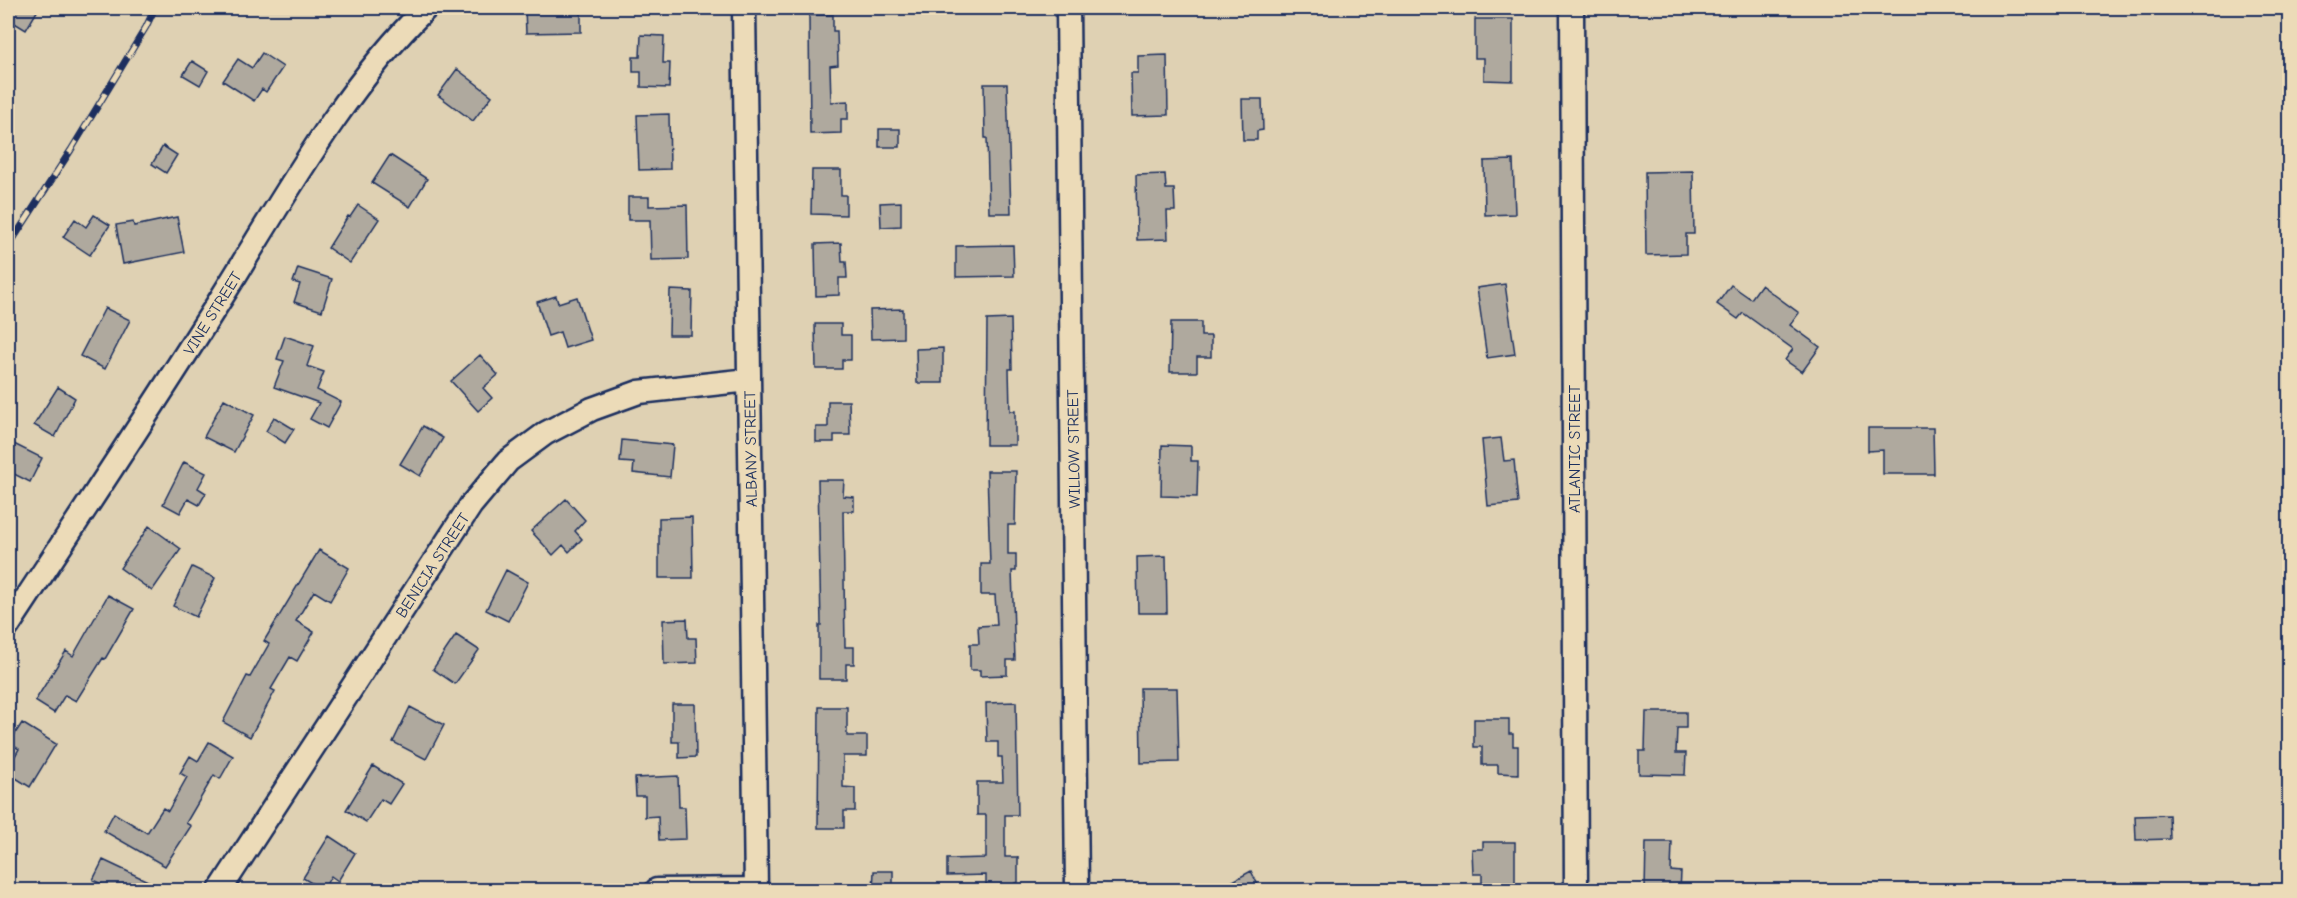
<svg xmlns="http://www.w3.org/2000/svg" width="2297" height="898" font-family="'Comic Neue',sans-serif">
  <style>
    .building { fill: #afa99e; stroke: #1b2f5e; stroke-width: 1.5 }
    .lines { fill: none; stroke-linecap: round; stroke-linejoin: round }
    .minor-casing { stroke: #1b2f5e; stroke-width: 27 }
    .minor { stroke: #ecdbb8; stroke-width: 22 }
    .rail-casing { stroke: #1b2f5e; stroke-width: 7 }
    .rail { stroke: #ecdbb8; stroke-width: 4.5; stroke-dasharray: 14; stroke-linecap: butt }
    .labels { text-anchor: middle; stroke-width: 4.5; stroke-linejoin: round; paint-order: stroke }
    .street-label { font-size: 16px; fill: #1b2f5e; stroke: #ecdbb8 }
  </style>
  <rect width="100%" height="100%" fill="#dfd1b3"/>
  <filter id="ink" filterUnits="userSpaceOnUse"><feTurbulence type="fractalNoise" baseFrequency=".0167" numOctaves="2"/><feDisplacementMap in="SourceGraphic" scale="12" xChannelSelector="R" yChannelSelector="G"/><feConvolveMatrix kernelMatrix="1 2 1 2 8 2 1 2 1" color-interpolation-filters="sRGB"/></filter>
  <g filter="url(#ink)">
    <!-- building -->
    <path class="building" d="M8,8H39L26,30L8,19Z
      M525,8H581V32L526,33Z
      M809,15H833V31H837L838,65L830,66L831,102L848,101V119H841V133L810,134Z
      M1475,19H1513V81L1484,80V58H1475Z
      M641,35L664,36L663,63H670L669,88L641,87V72H633V57H640Z
      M262,53L283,67L266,92L262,89L254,101L223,81L238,59L252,68Z
      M1167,55L1168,115L1132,116L1131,73H1138V56Z
      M192,61L208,71L200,85L183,75Z
      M457,69L492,96L473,121L438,95Z
      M984,84H1007L1011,213H989L987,138H985Z
      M1242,99H1262L1263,130L1257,131V140H1243Z
      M669,114L670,169L639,170L637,115Z
      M879,129H900V147H879Z
      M163,146L177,155L166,173L152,164Z
      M390,155L427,179L410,207L372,183Z
      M1513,160L1515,214L1485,215L1484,161Z
      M812,170H841V195H846V215L811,214Z
      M1693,171L1694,234H1686V254L1646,255L1645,172Z
      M1165,174L1166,189H1174L1175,211H1167L1168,239L1137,240L1136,175Z
      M628,197H649V206L687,205L688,259L651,260L650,220H628Z
      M901,202V226L881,227L880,203Z
      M358,205L379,219L350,263L328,248L348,216L350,217Z
      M94,215L110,225L90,255L63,237L75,219L86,227Z
      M177,217L184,252L123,264L116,225L133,222L134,226Z
      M841,243L842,262H846L847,278H839V295L816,296L815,244Z
      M1013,245L1014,276L956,277V246Z
      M298,268L332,279L322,311L294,302L300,284L293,282Z
      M1505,284L1515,354L1487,358L1477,288Z
      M1731,285L1751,299L1761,285L1799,313L1790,325L1820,347L1802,372L1785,360L1793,349L1743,313L1738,319L1717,304Z
      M670,290L692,291L691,335H669Z
      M556,296L558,303L577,297L591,340L565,348L560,332L548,336L537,302Z
      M105,308L130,320L105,369L80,356Z
      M903,309V338L871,339L870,310Z
      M1011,319L1012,369H1009L1010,411H1015V445H986L987,320Z
      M1171,322H1201V336H1211V357H1197V372H1170Z
      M815,324H841V335H851V360H842V369H816Z
      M285,336L314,346L307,366L324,372L317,390L341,402L327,428L310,419L319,403L274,387L284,361L277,359Z
      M943,348V383H917L916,349Z
      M480,355L498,375L483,388L492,398L478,411L451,381Z
      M58,387L75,398L55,437L34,425Z
      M224,399L254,415L234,452L204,437Z
      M828,401H849L850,435H834V442H816V427H828Z
      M274,417L294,429L285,443L266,431Z
      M423,426L443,438L420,476L400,464Z
      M1868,428H1933L1934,474H1883V450L1868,451Z
      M1501,438L1504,461L1514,460L1518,503L1488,506L1482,440Z
      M622,440L673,445L670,477L633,473L634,463L620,462Z
      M8,441L42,458L30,482L8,471Z
      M1162,445L1191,446V461H1198L1197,497L1161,496Z
      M184,462L206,473L198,488L206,493L199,505L188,499L180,513L163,504Z
      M987,471H1016L1015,525H1008V554H1016V571H1012L1015,660H1007V675L980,676V670H970V644H979L978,626L997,625L995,595H981V564H990Z
      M818,480H844L843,496L854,497V511H843L845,647H854V664H846V679H819V625H821Z
      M566,499L585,520L575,531L582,539L569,552L563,545L553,555L531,531Z
      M692,517L693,578H659V518Z
      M149,526L181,549L152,591L120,568Z
      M319,550L349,568L330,601L314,591L296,621L314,632L297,661L290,657L271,689L275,691L250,737L223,722L247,676L250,677L269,644L264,641Z
      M1166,556L1167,613H1138L1137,557Z
      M192,567L215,578L196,617L173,606Z
      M506,570L528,582L508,621L486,610Z
      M108,595L134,609L105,659L103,658L76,701L65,695L54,713L35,701L66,651L73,656Z
      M687,619L688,638H696L697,663L664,664L663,620Z
      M456,635L479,650L455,684L433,669Z
      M1140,688H1177L1179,762L1141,763Z
      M1016,702L1018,815H1005V857H1018V883H1015L1016,891H986V875L947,876V859L986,858V815H977V782H1003L1002,757H998V742H987L986,703Z
      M672,704H695L696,757L679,758V742H672Z
      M410,707L444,725L426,759L393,742Z
      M819,707H847V736H867V756H843V787L855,788V811H844V828H818Z
      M1646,712H1686V728H1677L1676,753H1686L1685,775L1639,774V751H1645Z
      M1474,719H1509V734H1513V746H1518V774L1498,773V765H1482V747H1474Z
      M22,723L56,744L30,787L8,773V768L19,749L9,743Z
      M209,742L233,756L220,779L214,775L186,823L191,826L165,866L104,831L114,813L147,833L163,808L168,811L187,777L180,773L190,756L198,761Z
      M373,766L402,784L389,804L381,799L366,822L346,810Z
      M678,776L679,807H685L686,839L659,840L658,816L645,817V796H636L635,778Z
      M2169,815L2170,839L2136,840L2135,816Z
      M329,836L355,853L338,881L331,876L323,890L303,878Z
      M1483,842H1515V891H1482V874H1473L1472,849H1483Z
      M1646,842H1672L1671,871L1681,872L1680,891H1645Z
      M103,860L169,891H106L107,887L93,880Z
      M874,871H893V891H873Z
      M1251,871L1261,891H1215Z"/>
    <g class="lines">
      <defs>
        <path id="minor" d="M744,8L756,890
          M1068,8L1077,890
          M1572,8L1576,890
          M8,626C79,518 151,410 220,300C282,201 343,89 426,8
          M220,890L471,505L508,461L546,433L592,409L639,392L749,380
          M657,890L756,889"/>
      </defs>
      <!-- minor casing -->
      <use href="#minor" class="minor-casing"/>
      <!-- minor -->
      <use href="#minor" class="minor"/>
      <defs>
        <path id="rail" d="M8,247L71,150L146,27L155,8"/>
      </defs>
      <!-- rail casing -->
      <use href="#rail" class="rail-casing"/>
      <!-- rail -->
      <use href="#rail" class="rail"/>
    </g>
  </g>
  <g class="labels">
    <!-- street labels -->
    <g class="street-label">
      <text transform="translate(212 313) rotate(-58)" y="6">VINE STREET</text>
      <text transform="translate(750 449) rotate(-91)" y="6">ALBANY STREET</text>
      <text transform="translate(1073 449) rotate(-91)" y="6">WILLOW STREET</text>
      <text transform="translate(1574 449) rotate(-90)" y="6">ATLANTIC STREET</text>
      <text transform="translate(432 565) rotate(-57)" y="6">BENICIA STREET</text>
    </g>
  </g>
  <!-- margin -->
  <rect width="2297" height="898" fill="none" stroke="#ecdbb8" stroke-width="30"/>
  <rect x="15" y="15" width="2267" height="868" fill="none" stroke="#1b2f5e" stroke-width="2" filter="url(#ink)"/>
</svg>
